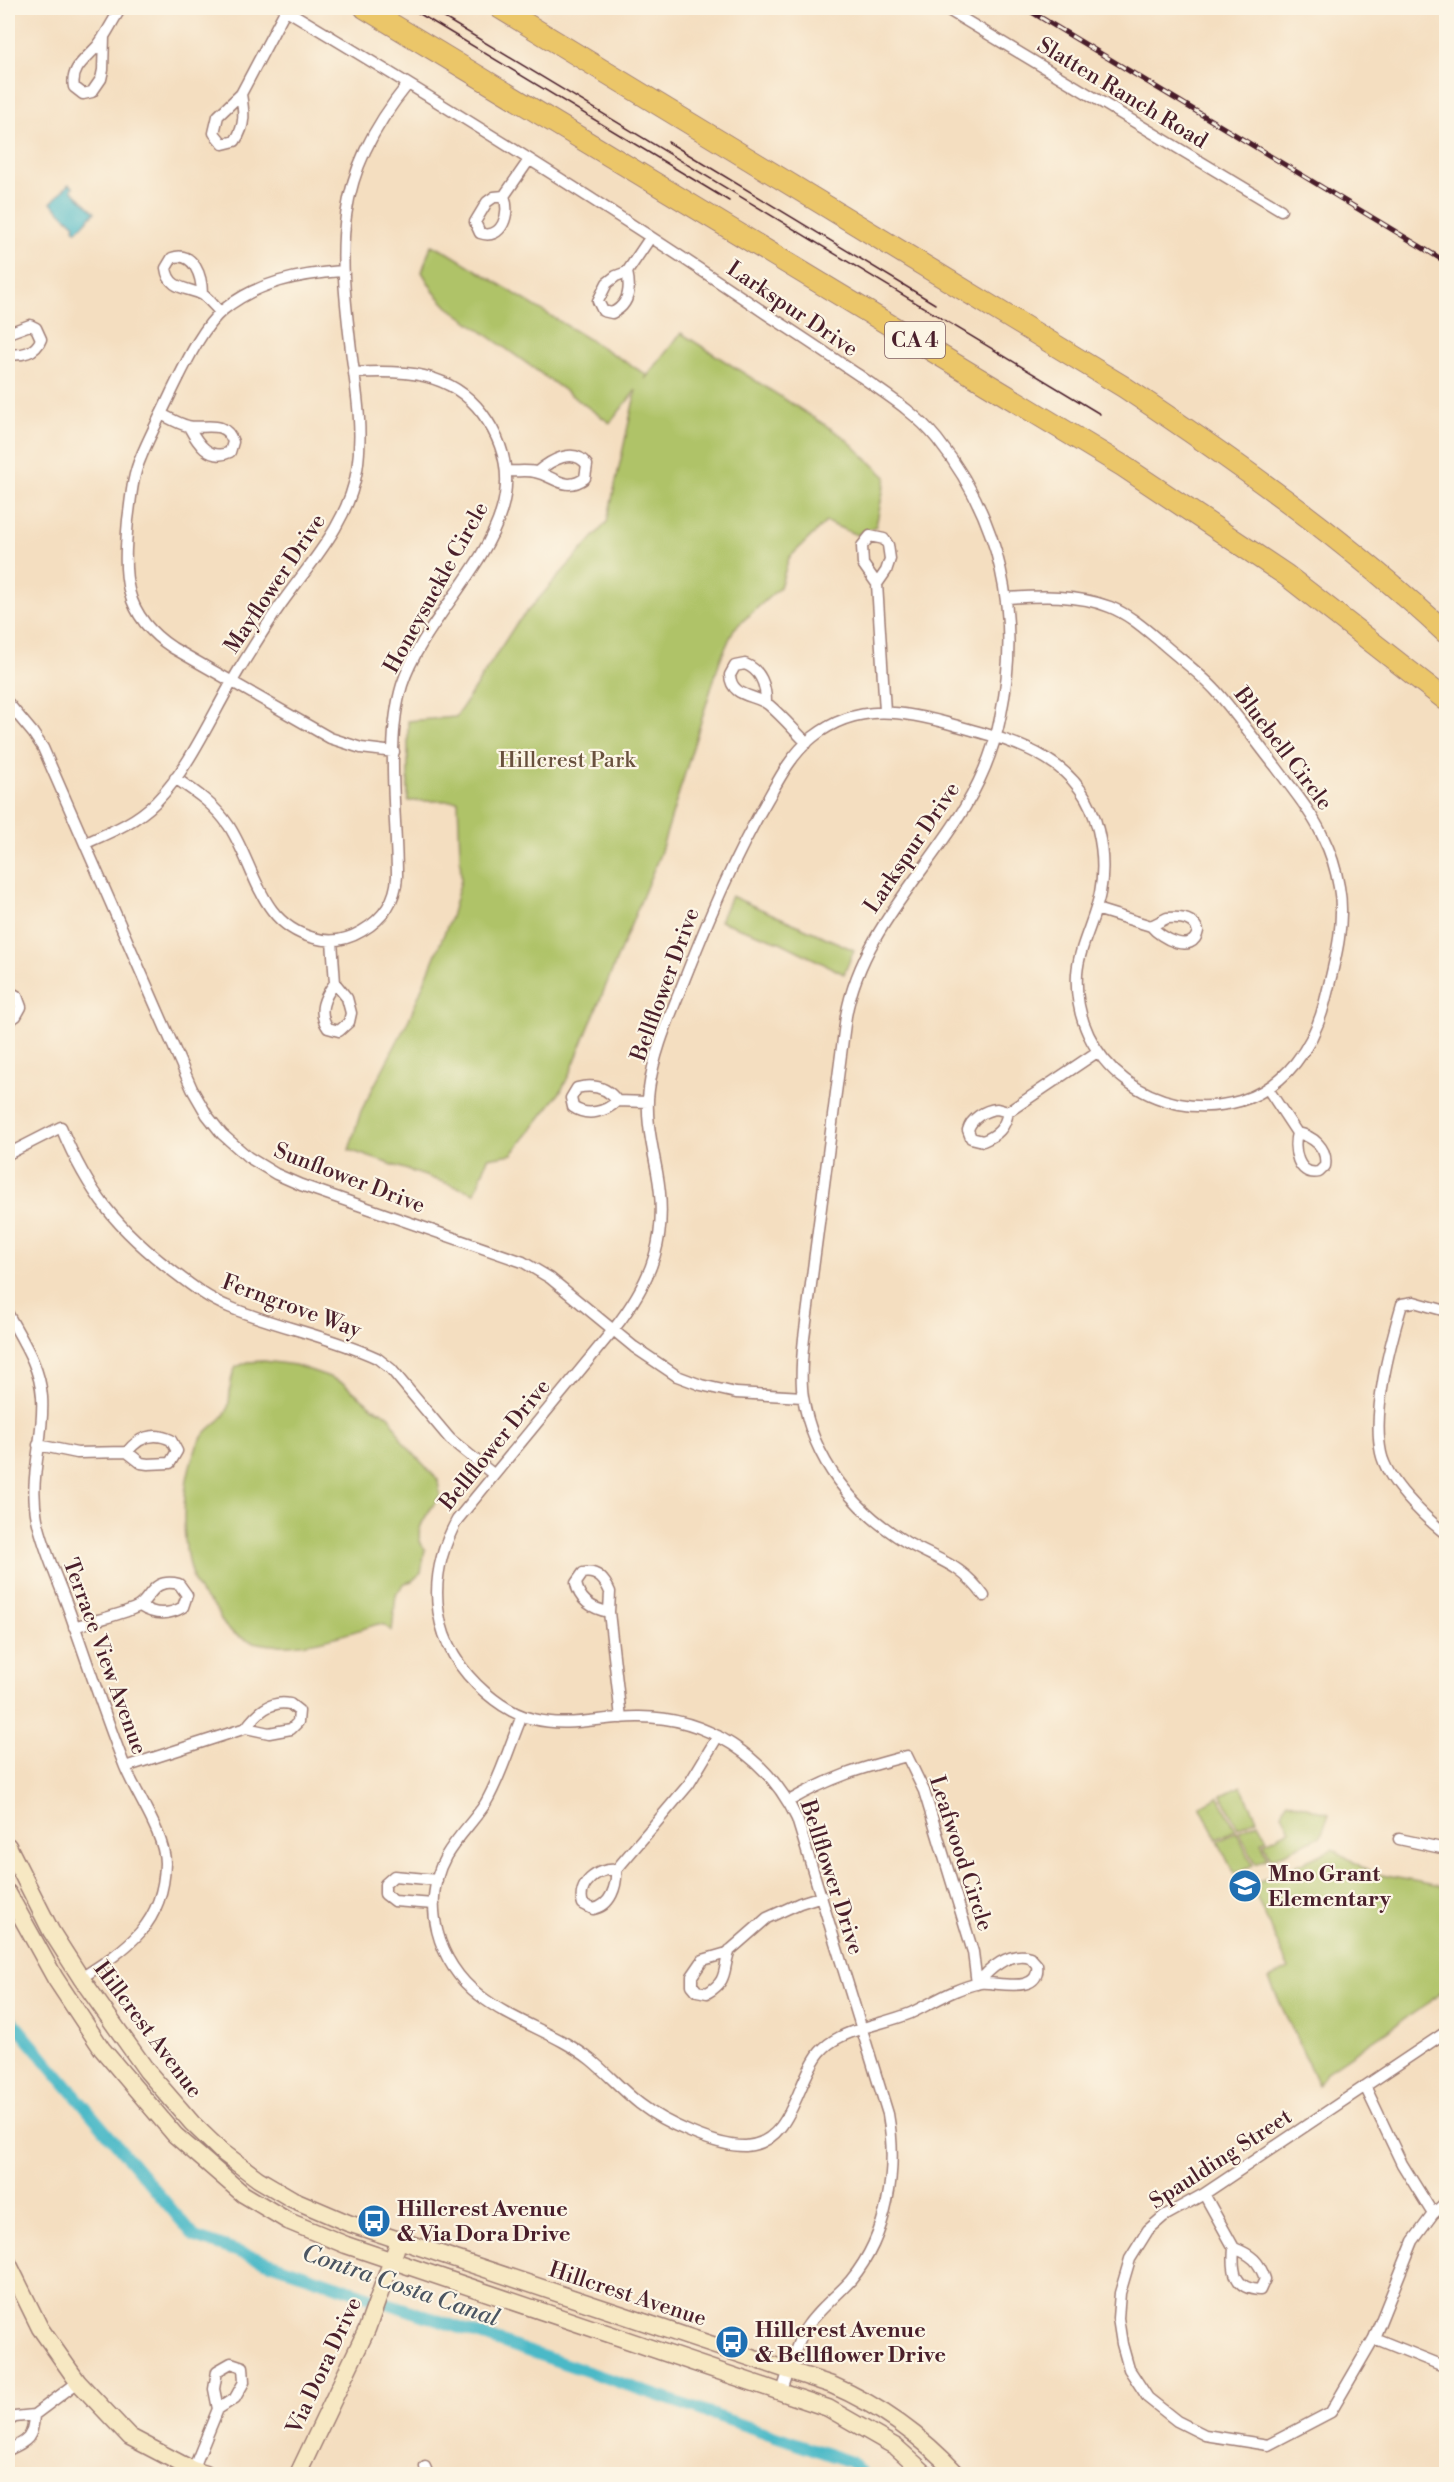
<svg xmlns="http://www.w3.org/2000/svg" width="1454" height="2482" font-family="'Libre Bodoni',serif">
  <style>
    .green { fill: #afc367; stroke: #7c7149; stroke-width: 1.5 }
    .water { fill: #4cb9c7; stroke: #4b6c79; stroke-width: 1.5 }
    .lines { fill: none; stroke-linecap: round; stroke-linejoin: round }
    .canal { stroke: #4cb9c7; stroke-width: 12 }
    .street-casing { stroke: #9f7e76; stroke-width: 13 }
    .secondary-casing { stroke: #9f7e76; stroke-width: 19 }
    .highway-casing { stroke: #9f7e76; stroke-width: 23 }
    .street { stroke: #fff; stroke-width: 10 }
    .secondary { stroke: #f7e8c3; stroke-width: 16 }
    .highway { stroke: #ebc669; stroke-width: 21 }
    .tram { stroke: #4a1f2b; stroke-width: 1.5 }
    .rail-casing { stroke: #4a1f2b; stroke-width: 5 }
    .rail { stroke: #fcf5e5; stroke-width: 3; stroke-dasharray: 9; stroke-linecap: butt }
    .labels { text-anchor: middle; stroke-width: 4.5; stroke-linejoin: round; paint-order: stroke }
    .shield { fill: #fcf5e5; stroke: #7f5f63; stroke-width: 1.5 }
    .shield-label { font-size: 21px; font-weight: bold; fill: #4a1f2b }
    .street-label { font-size: 22px; fill: #4a1f2b; stroke: #fcf5e5 }
    .park-label { font-size: 22px; fill: #68503d; stroke: #fcf5e5 }
    .poi-label { font-size: 22px; font-weight: bold; fill: #4a1f2b; stroke: #fcf5e5; text-anchor: start }
    .water-label { font-size: 24px; font-style: italic; fill: #4b5562; stroke: #fcf5e5 }
  </style>
  <rect width="100%" height="100%" fill="#fcf5e5"/>
  <filter id="ink" filterUnits="userSpaceOnUse"><feTurbulence type="fractalNoise" baseFrequency=".0167" numOctaves="2"/><feDisplacementMap in="SourceGraphic" scale="12" xChannelSelector="R" yChannelSelector="G"/><feConvolveMatrix kernelMatrix="1 2 1 2 8 2 1 2 1" color-interpolation-filters="sRGB"/></filter>
  <filter id="wash" filterUnits="userSpaceOnUse"><feTurbulence type="fractalNoise" baseFrequency=".008" numOctaves="4" result="noise"/><feDisplacementMap in="SourceGraphic" scale="24" xChannelSelector="R" yChannelSelector="G"/><feGaussianBlur stdDeviation="1.35" result="paint"/><feColorMatrix in="noise" values="0 0 0 0 0 0 0 0 0 0 0 0 0 0 0 0 0 1.4 0 .05"/><feComposite in="paint" operator="in"/></filter>
  <g filter="url(#wash)">
    <rect width="100%" height="100%" fill="#f4dec0"/>
    <!-- green -->
    <path class="green" d="M431,245L442,249L647,375L645,379L681,333L844,437L886,477L876,526L857,535L826,522L789,558L780,587L734,629L720,660L660,854L570,1073L561,1091L512,1154L488,1158L475,1193L349,1150L361,1111L409,1019L451,917L461,880L458,801H408V721L456,717L516,624L607,522L636,390L610,423L448,307L434,292L422,272Z
      M731,896L854,950L844,974L780,942L720,921Z
      M264,1361L295,1365L327,1376L343,1383L374,1408L390,1416L403,1442L438,1480L440,1496C430,1511 409,1532 425,1549L421,1573L412,1581L405,1583L396,1594L392,1631L384,1625L378,1624C340,1636 298,1651 258,1643C246,1641 229,1633 223,1623C220,1620 220,1614 217,1611C212,1602 204,1600 199,1591C181,1561 181,1500 190,1466C194,1453 198,1440 208,1430C214,1424 223,1419 227,1411C232,1396 228,1380 236,1367L248,1362Z
      M1241,1786L1257,1819L1238,1828L1222,1795Z
      M1219,1797L1236,1830L1217,1839L1200,1806Z
      M1287,1801L1329,1814L1321,1836L1271,1859L1264,1843L1290,1830L1282,1813Z
      M1258,1822L1267,1839L1261,1842L1268,1858L1256,1864L1239,1831Z
      M1237,1832L1253,1865L1234,1874L1218,1841Z
      M1333,1849L1371,1873L1446,1887V1987L1430,2002L1326,2072L1318,2085L1269,1979L1289,1969L1251,1885Z"/>
    <!-- water -->
    <path class="water" d="M69,184L73,187L71,190L95,212L77,231L74,228L75,225L51,203Z"/>
    <g class="lines">
      <!-- canal -->
      <path class="canal" d="M8,2016L195,2237L851,2462L863,2474"/>
    </g>
  </g>
  <g filter="url(#ink)">
    <g class="lines">
      <defs>
        <path id="street" d="M283,8C448,107 612,209 771,317C801,336 830,356 860,376C887,395 916,413 937,439C1001,519 1021,615 1001,714C995,746 981,780 965,807C923,877 861,933 846,1016L804,1338C802,1357 800,1378 803,1397C813,1460 853,1510 906,1542C939,1561 960,1563 984,1596
          M945,8L1281,210
          M104,36L103,70L101,79L92,92L83,94L74,87C70,67 88,58 99,44C107,33 113,20 121,8
          M241,94C244,112 246,125 235,141L223,144L214,133L218,116L241,94L286,9
          M504,196C511,213 502,241 480,233L475,222L487,202L494,197L504,196L529,160
          M342,271C300,274 257,282 223,310C202,327 184,367 172,391C162,413 150,435 141,457C132,477 131,499 128,520C123,575 122,615 173,648L330,738L361,748L394,752
          M627,272C631,289 629,305 612,313L603,311L598,301L607,283L616,276L627,272L650,238
          M202,294C202,277 194,250 172,258L166,268C169,291 189,287 203,295C209,299 215,307 220,312
          M8,333L30,325L36,328L41,339C36,353 21,356 8,354
          M161,414C169,418 179,424 188,426C203,430 225,418 233,442L230,452C209,462 197,442 189,427
          M506,471C516,472 526,470 535,472C553,475 565,493 585,478L587,465C574,446 550,461 537,472
          M877,584L863,564L862,546L870,536L884,539L888,545L890,559L886,571L877,584L885,711
          M766,702C766,686 761,670 745,664L735,666L730,675C731,698 756,694 769,705C782,716 794,730 807,743
          M8,703L33,733L43,748L192,1089L207,1115L222,1134L248,1157L276,1174L301,1185L523,1262L550,1278L634,1347L677,1376L701,1385L736,1393L803,1397
          M175,778C196,792 215,805 229,826C256,868 259,924 314,938C331,943 347,940 362,931C383,919 396,900 397,876C397,817 385,741 402,685C431,595 559,516 482,413C450,371 403,370 354,373
          M86,843C111,832 136,822 156,802C192,765 213,712 240,668C252,649 264,629 277,610C307,566 348,526 357,470C363,432 357,395 352,358C338,245 332,178 408,84
          M1096,909L1151,926
          M1167,918C1179,917 1194,918 1198,931C1193,956 1161,938 1151,926Z
          M332,941L335,983L347,998L351,1013L349,1022L339,1031L328,1028C317,1012 324,997 335,983
          M8,991L17,996L21,1007L16,1016L8,1021
          M1268,1089L1297,1133
          M617,1101C607,1087 593,1084 577,1088L571,1098L573,1107C587,1117 606,1112 617,1101L648,1102
          M997,1109L1008,1112C1005,1128 998,1135 983,1141L971,1138L968,1130C971,1119 984,1110 997,1109Z
          M1008,1112L1097,1052
          M1297,1133C1313,1136 1328,1148 1325,1166L1319,1172C1297,1177 1293,1148 1297,1133Z
          M8,1154L61,1127C88,1193 118,1230 175,1273C192,1286 209,1299 229,1307C277,1327 329,1336 377,1358L391,1369L450,1439L493,1474
          M1446,1311L1414,1302L1402,1304C1390,1345 1372,1411 1381,1453C1387,1481 1424,1517 1446,1534
          M8,1314C22,1340 40,1366 42,1397C45,1438 28,1477 37,1519C44,1551 59,1582 70,1613C88,1665 105,1716 125,1767C136,1794 165,1835 165,1863C164,1924 128,1948 81,1978
          M38,1445L77,1453L127,1452L141,1463L148,1464L170,1463L177,1451L171,1440C153,1431 138,1438 127,1452
          M609,1612C592,1609 579,1600 576,1583L583,1573C597,1570 605,1580 610,1592L609,1612L621,1718
          M74,1627C95,1620 118,1616 137,1607C151,1600 151,1577 179,1584L187,1595L183,1607C168,1616 154,1615 140,1606
          M522,1716C510,1744 501,1777 485,1804C473,1822 457,1837 446,1856C420,1903 438,1964 479,1995C513,2022 557,2033 591,2060C608,2074 623,2091 640,2104C663,2122 716,2147 746,2146C793,2143 796,2081 820,2052C831,2039 848,2033 863,2028C879,2023 896,2019 911,2013C934,2002 955,1988 980,1983C995,1981 1041,1996 1037,1965L1030,1957C1009,1951 989,1969 977,1984
          M125,1767L246,1728L269,1733L291,1729L298,1722L299,1711L290,1704C270,1700 257,1713 246,1728
          M789,1801C831,1777 861,1768 907,1756L924,1791L973,1952L977,1984
          M1399,1839L1446,1849
          M616,1870C598,1867 576,1885 583,1904L593,1909C611,1906 617,1886 616,1870L689,1784L718,1736
          M434,1904L394,1901L385,1894V1884L394,1876L437,1880
          M730,1950C722,1968 730,1980 707,1993L697,1991L692,1985V1976L703,1960L727,1953L767,1918L800,1903L822,1896
          M1446,2032L1204,2194L1164,2216L1148,2230L1130,2259L1120,2293L1118,2318L1122,2344L1129,2369L1148,2398L1177,2421L1205,2435L1268,2445L1331,2412L1374,2338L1413,2241L1433,2214L1446,2202
          M1365,2086L1402,2164L1433,2214
          M1204,2194L1234,2248
          M1234,2248C1252,2255 1259,2261 1265,2279L1260,2290C1234,2289 1232,2271 1234,2248Z
          M1374,2338L1446,2367
          M782,2391C789,2371 794,2349 804,2331C816,2311 836,2297 851,2280C888,2235 898,2170 888,2114L797,1819C768,1757 706,1716 637,1717C600,1717 570,1728 533,1719C515,1715 500,1705 486,1693C431,1646 424,1581 457,1520L614,1329C653,1279 669,1236 657,1172C652,1145 645,1117 649,1089C654,1050 671,1014 685,978C710,915 735,855 769,797C781,775 793,753 813,737C857,702 904,711 954,725C1016,742 1082,758 1098,830C1103,851 1104,872 1100,893C1095,920 1079,946 1077,974C1072,1063 1156,1125 1240,1101C1286,1087 1314,1046 1325,1001C1334,965 1346,924 1339,887C1336,869 1331,853 1323,837C1311,811 1293,790 1276,767C1256,742 1238,716 1217,692C1201,674 1180,659 1162,643C1145,629 1130,615 1110,607C1077,594 1041,596 1006,598
          M8,2421L15,2417L34,2415L78,2382
          M8,2450C28,2441 33,2438 34,2415
          M425,2467L428,2474
          M193,2470L218,2409L235,2398L244,2382L243,2367L231,2363L217,2371L214,2389L218,2409"/>
        <path id="secondary" d="M8,1846L51,1931L81,1978L147,2071L192,2123L221,2151L258,2179L292,2199L348,2223L832,2385C880,2406 922,2436 957,2474
          M8,1893L55,1978L102,2049L175,2135L243,2194L288,2221L346,2245L828,2408L896,2447L926,2474
          M8,2263L40,2328L78,2382L130,2437L193,2470L206,2474
          M298,2474L367,2329L396,2249"/>
        <path id="highway" d="M365,8L1123,466L1286,575L1446,700
          M500,8L1124,387C1237,462 1347,541 1446,633"/>
      </defs>
      <!-- street casing -->
      <use href="#street" class="street-casing"/>
      <!-- secondary casing -->
      <use href="#secondary" class="secondary-casing"/>
      <!-- highway casing -->
      <use href="#highway" class="highway-casing"/>
      <!-- street -->
      <use href="#street" class="street"/>
      <!-- secondary -->
      <use href="#secondary" class="secondary"/>
      <!-- highway -->
      <use href="#highway" class="highway"/>
      <!-- tram -->
      <path class="tram" d="M410,8L729,201
        M428,8L1100,414
        M668,142L935,304"/>
      <defs>
        <path id="rail" d="M1025,8L1446,262"/>
      </defs>
      <!-- rail casing -->
      <use href="#rail" class="rail-casing"/>
      <!-- rail -->
      <use href="#rail" class="rail"/>
    </g>
  </g>
  <!-- icons -->
  <defs>
    <symbol id="school-disc" viewBox="-11 -11 22 22"><circle r="9.5" fill="#1f6fb2" stroke="#fcf5e5"/><path d="M0-5L7-2L0 1L-7-2ZM-4 1L0 2.5L4 1V4Q0 6-4 4Z" fill="#fff"/></symbol>
    <symbol id="bus-disc" viewBox="-11 -11 22 22"><circle r="9.5" fill="#1f6fb2" stroke="#fcf5e5"/><path d="M-5-6H5V4H4V6H2V4H-2V6H-4V4H-5ZM-3.5-4V0h7V-4ZM-3.5 1.2v1.5H-2V1.2ZM2 1.2v1.5H3.5V1.2Z" fill="#fff"/></symbol>
  </defs>
  <g fill-rule="evenodd">
    <use href="#school-disc" x="1226" y="1867" width="38" height="38"/>
    <use href="#bus-disc" x="355" y="2202" width="38" height="38"/>
    <use href="#bus-disc" x="713" y="2323" width="38" height="38"/>
  </g>
  <g class="labels">
    <!-- shield labels -->
    <rect class="shield" x="885" y="322" width="60" height="36" rx="4.5"/>
    <g class="shield-label">
      <text x="915" y="347">CA 4</text>
    </g>
    <!-- street labels -->
    <g class="street-label">
      <text transform="translate(1123 92) rotate(31)" y="8">Slatten Ranch Road</text>
      <text transform="translate(793 308) rotate(34)" y="8">Larkspur Drive</text>
      <text transform="translate(274 583) rotate(-56)" y="8">Mayflower Drive</text>
      <text transform="translate(435 587) rotate(-61)" y="8">Honeysuckle Circle</text>
      <text transform="translate(1284 748) rotate(53)" y="8">Bluebell Circle</text>
      <text transform="translate(911 847) rotate(-56)" y="8">Larkspur Drive</text>
      <text transform="translate(664 984) rotate(-70)" y="8">Bellflower Drive</text>
      <text transform="translate(350 1177) rotate(21)" y="8">Sunflower Drive</text>
      <text transform="translate(292 1305) rotate(20)" y="8">Ferngrove Way</text>
      <text transform="translate(494 1444) rotate(-51)" y="8">Bellflower Drive</text>
      <text transform="translate(106 1656) rotate(70)" y="8">Terrace View Avenue</text>
      <text transform="translate(962 1853) rotate(72)" y="8">Leafwood Circle</text>
      <text transform="translate(833 1877) rotate(72)" y="8">Bellflower Drive</text>
      <text transform="translate(149 2029) rotate(53)" y="8">Hillcrest Avenue</text>
      <text transform="translate(1220 2158) rotate(-33)" y="8">Spaulding Street</text>
      <text transform="translate(628 2293) rotate(18)" y="8">Hillcrest Avenue</text>
      <text transform="translate(323 2365) rotate(-65)" y="8">Via Dora Drive</text>
    </g>
    <!-- park labels -->
    <g class="park-label">
      <text x="567" y="767">Hillcrest Park</text>
    </g>
    <!-- poi labels -->
    <g class="poi-label">
      <text x="1268" y="1881">Mno Grant<tspan x="1268" dy="25">Elementary</tspan></text>
      <text x="397" y="2216">Hillcrest Avenue<tspan x="397" dy="25">&amp; Via Dora Drive</tspan></text>
      <text x="755" y="2337">Hillcrest Avenue<tspan x="755" dy="25">&amp; Bellflower Drive</tspan></text>
    </g>
    <!-- water labels -->
    <g class="water-label">
      <text transform="translate(401 2285) rotate(19)" y="8">Contra Costa Canal</text>
    </g>
  </g>
  <!-- margin -->
  <rect width="1454" height="2482" fill="none" stroke="#fcf5e5" stroke-width="30"/>
</svg>
